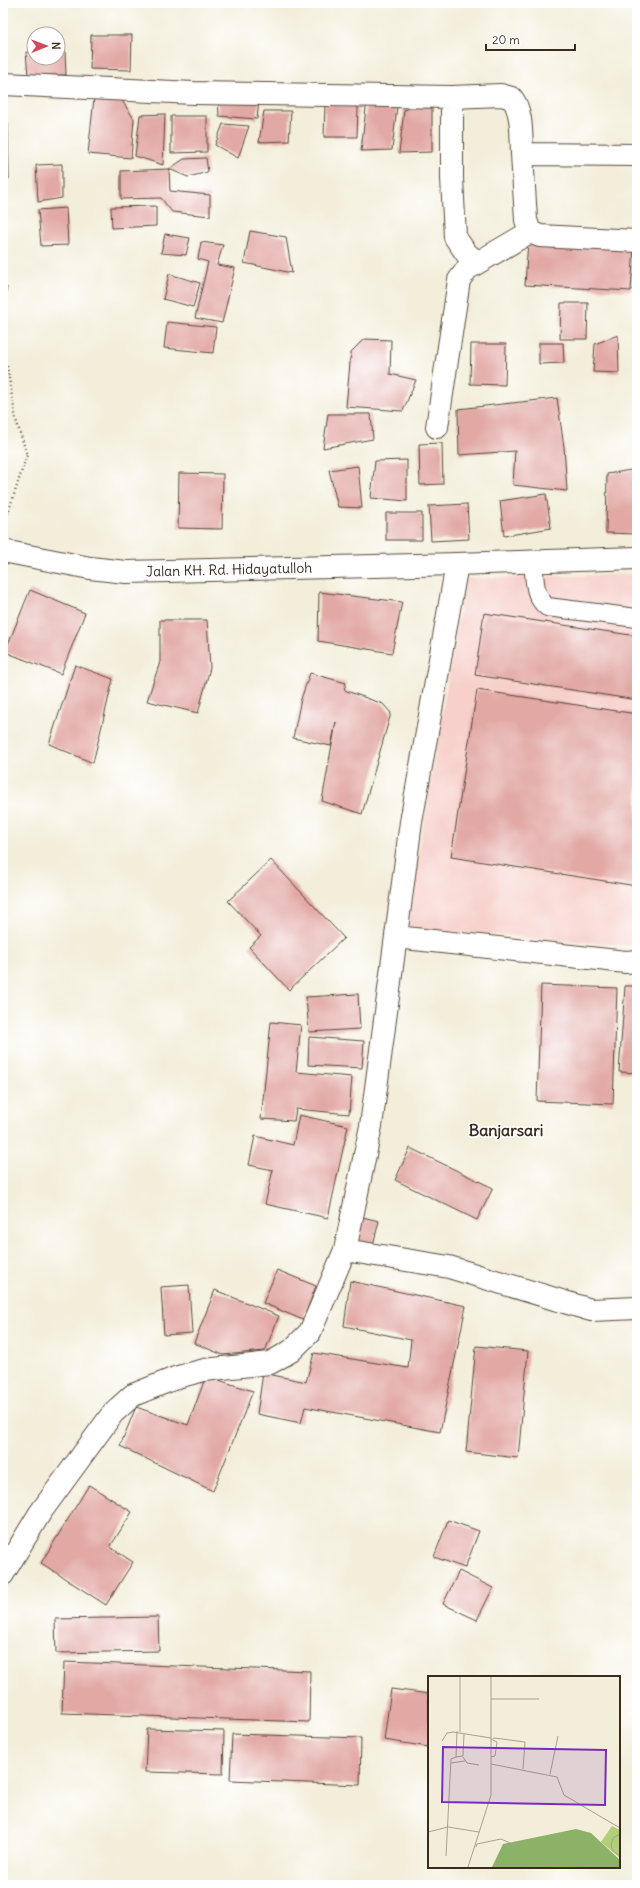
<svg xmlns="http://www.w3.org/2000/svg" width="640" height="1888" font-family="Delius,sans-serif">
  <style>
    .built { fill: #f7d0cb }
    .building { fill: #e2a8a4 }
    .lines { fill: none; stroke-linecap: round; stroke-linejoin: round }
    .lane-casing { stroke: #57473a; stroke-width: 20 }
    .street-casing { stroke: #57473a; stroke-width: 24 }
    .secondary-casing { stroke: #57473a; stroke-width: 24 }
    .path { stroke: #57473a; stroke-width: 2.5; stroke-dasharray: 1 3; stroke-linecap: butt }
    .lane { stroke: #fff; stroke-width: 18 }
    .street { stroke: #fff; stroke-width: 22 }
    .secondary { stroke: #fff; stroke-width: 22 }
    .labels { text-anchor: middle; stroke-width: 3.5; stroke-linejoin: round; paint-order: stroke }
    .street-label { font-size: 14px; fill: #3b2a1e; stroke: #fff }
    .quarter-label { font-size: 16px; font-weight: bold; fill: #3b2a1e; stroke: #fff }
    .inset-road { fill: none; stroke: #a9a08f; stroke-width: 1 }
    .view { fill: #7b2cbf; fill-opacity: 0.15; stroke: #7b2cbf; stroke-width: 2 }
    .inset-edge { fill: none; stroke: #3b2a1e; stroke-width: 2 }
  </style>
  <rect width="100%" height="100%" fill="#fff"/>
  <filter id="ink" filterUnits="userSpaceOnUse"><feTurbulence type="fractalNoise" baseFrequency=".025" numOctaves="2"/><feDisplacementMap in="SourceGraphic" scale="8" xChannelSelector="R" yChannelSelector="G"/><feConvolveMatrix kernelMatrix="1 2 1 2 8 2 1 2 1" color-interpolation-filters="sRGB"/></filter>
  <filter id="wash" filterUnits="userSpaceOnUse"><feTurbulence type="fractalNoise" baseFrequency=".012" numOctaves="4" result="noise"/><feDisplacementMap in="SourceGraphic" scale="16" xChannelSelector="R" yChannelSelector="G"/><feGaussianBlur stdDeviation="0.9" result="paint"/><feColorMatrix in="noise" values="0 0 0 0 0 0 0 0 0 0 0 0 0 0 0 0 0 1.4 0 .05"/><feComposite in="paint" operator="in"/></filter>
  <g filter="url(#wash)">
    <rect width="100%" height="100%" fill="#f3eeda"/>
    <!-- built -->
    <path class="built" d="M637,574V946L408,928L419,848L465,579Z"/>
    <g id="blocks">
      <!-- building -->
      <path class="building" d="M91,35H132L131,70L90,69Z
        M58,51H65L66,75H28L26,52H34V58H58Z
        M218,95L259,100L257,119L219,116Z
        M94,98L121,99L134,119L131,158L88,154Z
        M367,99L397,106L392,150L361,151Z
        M432,101V152L399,153L404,110Z
        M325,104L358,107L357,137H324Z
        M264,111H291L289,141L259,142Z
        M165,114L163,165L135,156L140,115Z
        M171,116H207V152L171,153Z
        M8,123L9,179L3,180V125Z
        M223,124L249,126L238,158L215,145Z
        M206,158L208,172L188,177L169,169L184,159Z
        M62,164V198L38,202L36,165Z
        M169,169L170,191L210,195V216L172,212L161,198L121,199V171Z
        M156,206V226L112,228L111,207Z
        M66,208L68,245L41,246L38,210Z
        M250,231L286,237L292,273L244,263Z
        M165,234L190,238L186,255L161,253Z
        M528,241L634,247L631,291L525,285Z
        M201,242L223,245L217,265L235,268L222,323L195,318L208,262L198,259Z
        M169,274L200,283L193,307L163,299Z
        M7,287L4,305H3V292Z
        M561,303H588L587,339H560Z
        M167,322L216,327L213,353L164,348Z
        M618,335L619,373L593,372L595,344Z
        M364,339L391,340L390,374L416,380L403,411L346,407L351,352Z
        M539,343H563L564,363L539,364Z
        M471,344H506L505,385L470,384Z
        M557,398L564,447L567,491L513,485L515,451L459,455L458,409Z
        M328,414H371L373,439L323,448Z
        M442,443L443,484L420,485L419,444Z
        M407,460V501L371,498L375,461Z
        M358,466L362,508L338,507L329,470Z
        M637,469V534L606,533L607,474Z
        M179,473L223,474L222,529L178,528Z
        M546,494L551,528L504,536L500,501Z
        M467,504L469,539L431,541L429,506Z
        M386,513H422V540H386Z
        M30,590L85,613L61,674L5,652Z
        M319,592L402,602L392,653L318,641Z
        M484,613L637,636V700L475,675Z
        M160,620H207L210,668L198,713L147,701L160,662Z
        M75,665L113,679L93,763L49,744Z
        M310,673L346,683L344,690L383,704L391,713L362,814L322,801L336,722L331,746L293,738L301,699Z
        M477,690L637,714V886L451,857Z
        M271,860L344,938L289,990L249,947L261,936L228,901Z
        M541,985L617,988L613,1104L537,1101Z
        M625,986H637V1073L619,1072Z
        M358,994L360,1029L309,1032L306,997Z
        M271,1022L301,1025L296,1072L352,1077L349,1114L296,1109L294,1121L261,1119Z
        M309,1037L364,1041L362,1068L308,1065Z
        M299,1115L348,1126L328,1218L265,1204L273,1170L249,1165L255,1136L293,1145Z
        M410,1148L493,1188L477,1220L395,1180Z
        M358,1216L379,1221L372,1249L351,1243Z
        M277,1270L316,1286L303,1320L263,1303Z
        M350,1281L466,1306L440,1432L305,1407L301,1423L257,1414L263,1373L306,1382L314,1353L408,1368L411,1340L344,1326Z
        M189,1285L192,1333L164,1335L161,1287Z
        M215,1290L279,1316L265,1351L223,1355L194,1343Z
        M476,1346L528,1351L518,1458L466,1452Z
        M206,1376L253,1391L213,1491L120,1446L136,1407L188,1425Z
        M89,1485L132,1512L110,1547L133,1562L106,1605L41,1563Z
        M448,1520L479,1531L465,1568L434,1557Z
        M459,1571L493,1588L477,1620L443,1604Z
        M158,1617L159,1651L56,1653L55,1619Z
        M64,1662L310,1671L309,1722L62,1713Z
        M391,1689L429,1694V1747L384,1740Z
        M147,1729L224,1731L223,1774L145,1772Z
        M232,1734L361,1738L360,1785L230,1780Z"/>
    </g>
  </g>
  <g filter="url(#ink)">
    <use href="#blocks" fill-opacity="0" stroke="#57473a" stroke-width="1"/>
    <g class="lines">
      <defs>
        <path id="lane" d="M533,561C535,579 533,595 547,607L637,618"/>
        <path id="street" d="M3,84L194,93L452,97L501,95L512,98C523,113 521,136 522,154L637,155
          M452,97V178L455,237L466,253L477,262
          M522,154L526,220L530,232L540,236L637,241
          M437,427L459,280L467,269L530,232
          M396,937L626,962L637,961
          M345,1250L449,1267L591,1310L637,1308
          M3,1574L40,1513L113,1413L133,1395L178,1377L204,1370L270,1363L291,1351L310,1332L345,1250L371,1126L411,822L457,564"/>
        <g id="secondary">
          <path id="s1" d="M3,551L90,568L126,572L457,564L637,558"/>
        </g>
      </defs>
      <!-- lane casing -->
      <use href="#lane" class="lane-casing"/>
      <!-- street casing -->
      <use href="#street" class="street-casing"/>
      <!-- secondary casing -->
      <use href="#secondary" class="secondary-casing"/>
      <!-- path -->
      <path class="path" d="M4,525L27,455L16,420L7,366"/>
      <!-- lane -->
      <use href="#lane" class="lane"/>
      <!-- street -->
      <use href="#street" class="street"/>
      <!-- secondary -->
      <use href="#secondary" class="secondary"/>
    </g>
  </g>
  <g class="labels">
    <!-- street labels -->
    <g class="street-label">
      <text dy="5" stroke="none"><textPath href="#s1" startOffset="228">Jalan KH. Rd. Hidayatulloh</textPath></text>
    </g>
    <!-- quarter labels -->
    <g class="quarter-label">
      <text x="506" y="1136">Banjarsari</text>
    </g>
  </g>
  <!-- overview -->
  <g transform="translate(428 1676)">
    <rect width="192" height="192" fill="#f3eeda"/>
    <path d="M184,150L192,154V182L173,166Z" fill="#b1cf76"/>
    <path d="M148,153L163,157L192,184V191H64L75,168Z" fill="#8cb267"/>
    <path class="inset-road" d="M32,1V56M63,23H111M63,64L66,62L97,66L95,93M14,65L19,57L25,56L63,62M28,81L35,80L36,58M35,81L39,87L51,89M63,81L67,80L69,66L65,64M23,87L37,85M63,88L129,101L136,119L192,152M122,98L130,60M0,156L20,151L51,156M192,158L185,162L183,169L185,175L192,180M48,171L49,168L73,163L89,170M18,180L23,83L28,81L29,55M40,191L63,119V1"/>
    <path class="view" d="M15,71L178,74L177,129L14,126Z"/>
    <rect width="192" height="192" class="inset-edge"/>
  </g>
  <!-- margin -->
  <rect width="640" height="1888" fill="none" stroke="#fff" stroke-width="16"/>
  <!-- north arrow -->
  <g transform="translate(46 46) rotate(89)"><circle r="19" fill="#ffffff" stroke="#b1aaa5"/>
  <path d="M0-3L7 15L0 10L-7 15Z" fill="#d1495b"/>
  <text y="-6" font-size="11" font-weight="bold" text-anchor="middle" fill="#3b2a1e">N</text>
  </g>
  <!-- scale -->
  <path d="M486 44v6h89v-6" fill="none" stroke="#3b2a1e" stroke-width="2"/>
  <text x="492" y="44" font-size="12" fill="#3b2a1e" stroke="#ffffff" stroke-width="3" paint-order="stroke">20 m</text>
</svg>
